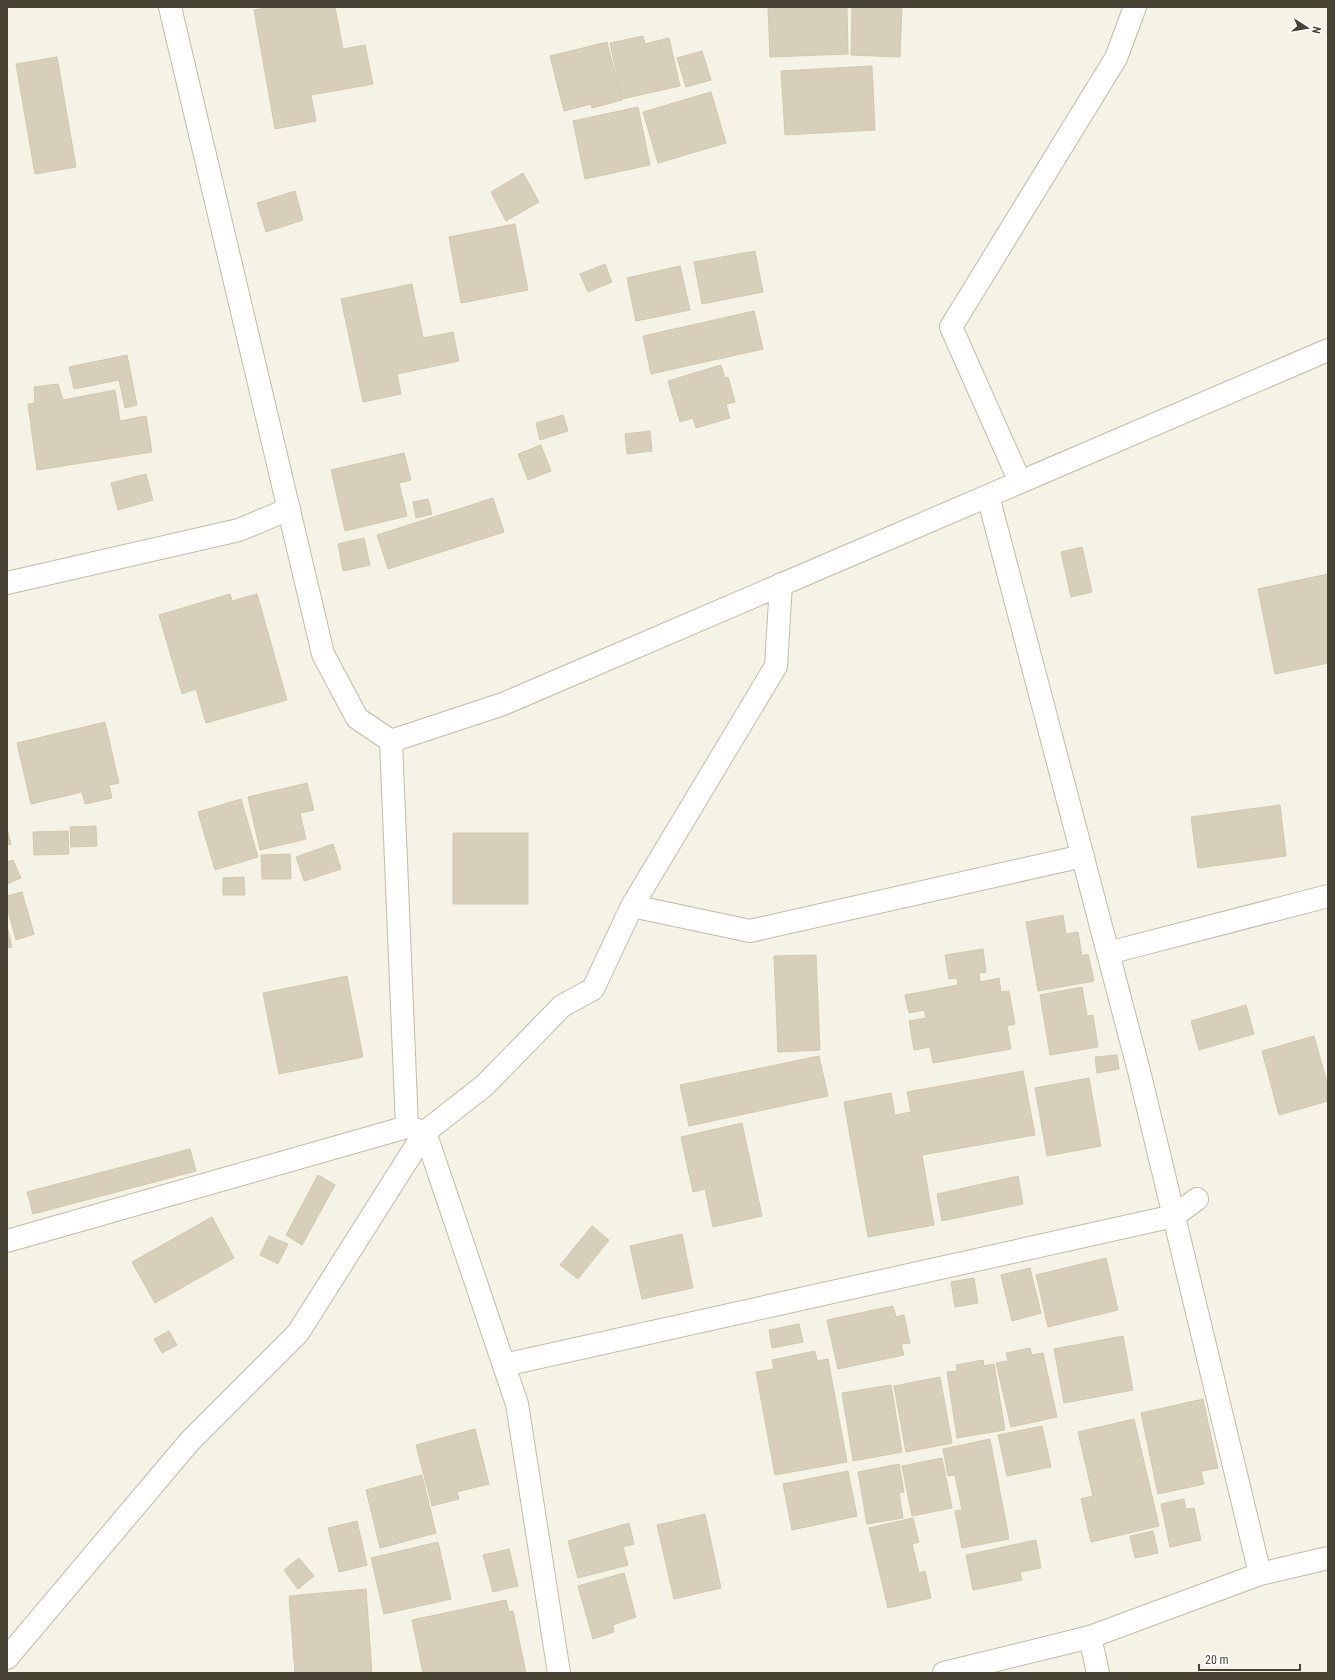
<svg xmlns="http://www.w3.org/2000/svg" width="1335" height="1680" font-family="'Roboto Condensed',sans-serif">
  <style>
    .building { fill: #d7cfba; stroke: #d3c8ad }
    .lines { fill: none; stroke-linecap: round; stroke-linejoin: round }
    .street-casing { stroke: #c1bba8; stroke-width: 24 }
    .street { stroke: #fff; stroke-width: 22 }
  </style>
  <rect width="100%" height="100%" fill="#f5f2e6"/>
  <!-- building -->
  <path class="building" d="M271,7H335L343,49L365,45L373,84L311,95L316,121L275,129L254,10Z
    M768,7H847L848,54L770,57Z
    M852,7H902L900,57L851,55Z
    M643,36L645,44L669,38L680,86L622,99L610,43Z
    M607,42L622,100L592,108L591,104L564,111L550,56Z
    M702,51L711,80L686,87L677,58Z
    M57,57L76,167L35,174L16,64Z
    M872,66L875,130L785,135L781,71Z
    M711,92L726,143L658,163L643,112Z
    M638,107L650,165L585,179L573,121Z
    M523,173L539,202L506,221L491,192Z
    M295,191L303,220L266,232L257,203Z
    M515,224L528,290L461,303L449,237Z
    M755,251L763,292L702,304L694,262Z
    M605,264L612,282L588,292L580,274Z
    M680,266L690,310L636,321L627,278Z
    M412,284L423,338L453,332L459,361L397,374L401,394L363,402L341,299Z
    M754,311L763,349L651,374L643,336Z
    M127,355L137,405L125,408L119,380L74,389L69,367Z
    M721,365L725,378L728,377L735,402L726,404L730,418L696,428L693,418L680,422L668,381Z
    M58,384L63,400L115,390L120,421L146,416L152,452L37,470L28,404L35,403L34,387Z
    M563,415L568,431L540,440L536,423Z
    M650,431L652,451L627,454L625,434Z
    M541,445L551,471L528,480L518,454Z
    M404,453L411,480L399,483L407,516L345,531L331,470Z
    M146,474L153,500L118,510L111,483Z
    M493,498L504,532L388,569L377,535Z
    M428,499L432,514L416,518L413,502Z
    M364,538L370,565L343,571L338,544Z
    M1082,547L1092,592L1071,597L1061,552Z
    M1328,574V633H1326L1328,641V663L1275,674L1258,589Z
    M230,594L232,601L257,594L287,700L206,723L196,689L182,694L159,615Z
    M105,722L119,783L109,785L112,798L85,804L82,792L31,804L17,743Z
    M307,783L314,810L300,813L306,839L260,850L248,797Z
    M241,799L258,857L215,870L198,812Z
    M1280,805L1286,856L1198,868L1191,817Z
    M96,826L97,846L71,847L70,827Z
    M7,829L11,844L7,845Z
    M68,831L69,854L34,855L33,832Z
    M453,833H528V904H453Z
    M333,844L341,869L304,881L296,857Z
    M290,854L291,879H262L261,855Z
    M13,860L21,878L7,884V862Z
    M244,877L245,895H223V878Z
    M22,892L34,934L16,940L7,907V896Z
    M1063,915L1066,934L1078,932L1082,956L1088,954L1094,981L1038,991L1026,922Z
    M7,926L12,947L7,948Z
    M983,949L986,972L979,973L980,982L999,978L1001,992L1009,991L1015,1024L1007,1026L1011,1049L933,1063L930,1047L914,1050L909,1021L926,1018L924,1010L909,1013L905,995L958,985L957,978L949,979L945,955Z
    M816,955L820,1050L778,1052L774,956Z
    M347,976L363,1057L279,1074L263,993Z
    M1082,987L1087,1016L1093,1015L1098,1047L1050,1055L1040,995Z
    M1246,1005L1254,1034L1199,1050L1191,1021Z
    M1314,1036L1328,1086V1101L1279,1115L1262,1051Z
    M1117,1055L1119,1069L1097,1073L1095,1057Z
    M819,1056L828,1096L689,1126L680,1085Z
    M1023,1071L1035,1135L922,1155L934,1225L868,1237L844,1102L891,1093L895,1115L911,1112L907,1092Z
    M1089,1078L1101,1146L1047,1156L1035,1088Z
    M742,1123L762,1216L713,1227L705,1189L693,1192L681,1137Z
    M190,1149L196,1171L33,1214L27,1192Z
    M318,1175L335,1185L302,1245L286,1235Z
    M1018,1176L1023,1204L942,1221L937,1194Z
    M212,1217L234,1258L155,1303L132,1262Z
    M592,1226L609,1240L578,1279L560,1265Z
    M682,1234L693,1288L642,1299L630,1246Z
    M269,1236L288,1244L278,1264L260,1255Z
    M1106,1258L1118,1310L1048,1327L1036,1275Z
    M1030,1268L1041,1313L1012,1321L1001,1275Z
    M974,1278L978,1303L955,1307L951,1282Z
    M893,1306L896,1317L904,1315L910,1343L901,1344L904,1355L838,1369L827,1320Z
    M799,1324L803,1342L772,1348L769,1330Z
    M169,1331L177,1345L162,1353L154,1339Z
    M1123,1336L1133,1390L1064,1403L1054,1349Z
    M1030,1348L1032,1355L1043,1353L1057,1417L1011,1427L996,1363L1008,1361L1006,1353Z
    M815,1351L817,1361L828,1359L847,1462L775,1475L756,1372L774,1369L772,1360Z
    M983,1360L984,1366L994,1364L1005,1430L957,1438L947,1372L957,1371L956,1365Z
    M940,1377L952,1443L906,1452L894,1386Z
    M891,1385L902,1452L853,1461L842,1393Z
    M1203,1399L1218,1468L1201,1471L1204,1484L1158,1494L1141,1413Z
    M1134,1419L1159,1526L1091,1542L1081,1499L1093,1496L1078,1432Z
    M1042,1426L1051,1467L1007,1476L998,1435Z
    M475,1429L489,1484L457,1492L459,1499L432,1506L416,1445Z
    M990,1439L1009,1539L962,1548L955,1511L962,1510L955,1475L948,1476L943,1449Z
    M942,1458L952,1508L912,1516L902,1466Z
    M899,1464L904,1492L899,1493L903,1518L867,1524L858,1472Z
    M848,1471L857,1516L792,1530L783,1484Z
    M422,1475L436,1533L380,1548L366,1490Z
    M1184,1499L1186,1509L1194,1508L1201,1540L1170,1547L1161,1504Z
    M705,1514L721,1588L674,1599L657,1525Z
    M913,1518L919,1542L912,1544L919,1573L925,1571L931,1598L888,1608L869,1528Z
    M357,1521L367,1565L339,1572L328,1528Z
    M629,1523L634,1544L623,1547L628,1565L578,1578L568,1541Z
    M1153,1531L1158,1553L1135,1558L1130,1536Z
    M1036,1540L1041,1568L1020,1572L1022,1580L973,1590L966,1555Z
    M438,1542L451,1599L384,1614L371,1558Z
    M509,1549L518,1586L493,1592L483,1555Z
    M299,1558L314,1576L298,1589L284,1570Z
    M624,1573L636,1617L613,1625L614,1632L593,1639L578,1586Z
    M366,1589L372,1673H295L289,1596Z
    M506,1600L509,1612L513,1611L526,1673H423L412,1620Z"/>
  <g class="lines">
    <defs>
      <path id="street" d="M170,7L323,654L357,718L391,741L503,704L1328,350
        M1020,482L951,327L1116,58L1135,7
        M988,496L1139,1071L1260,1574
        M7,583L239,530L289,509
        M391,741L407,1127
        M632,906L750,931L1083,856
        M1108,953L1328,896
        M7,1241L407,1127L425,1132L517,1404L559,1673
        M504,1365L1174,1216L1197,1199
        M1090,1637L1098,1673
        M7,1658L190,1441L298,1333L425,1132L485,1085L562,1006L593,989L632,906L776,666L781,584
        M944,1673L1090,1637L1260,1574L1328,1558"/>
    </defs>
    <!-- street casing -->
    <use href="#street" class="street-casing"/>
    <!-- street -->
    <use href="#street" class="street"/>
  </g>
  <!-- border -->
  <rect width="1335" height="1680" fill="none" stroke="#484234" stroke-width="16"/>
  <!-- north arrow -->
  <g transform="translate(1307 28) rotate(102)" stroke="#ffffff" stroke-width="3" paint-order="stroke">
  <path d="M0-3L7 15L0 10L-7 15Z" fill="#484234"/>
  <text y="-6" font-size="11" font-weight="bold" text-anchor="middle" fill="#484234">N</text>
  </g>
  <!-- scale -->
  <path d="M1199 1664v6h101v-6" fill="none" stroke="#484234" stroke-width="2"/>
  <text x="1205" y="1664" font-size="12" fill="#484234" stroke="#ffffff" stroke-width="3" paint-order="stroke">20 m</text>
</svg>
